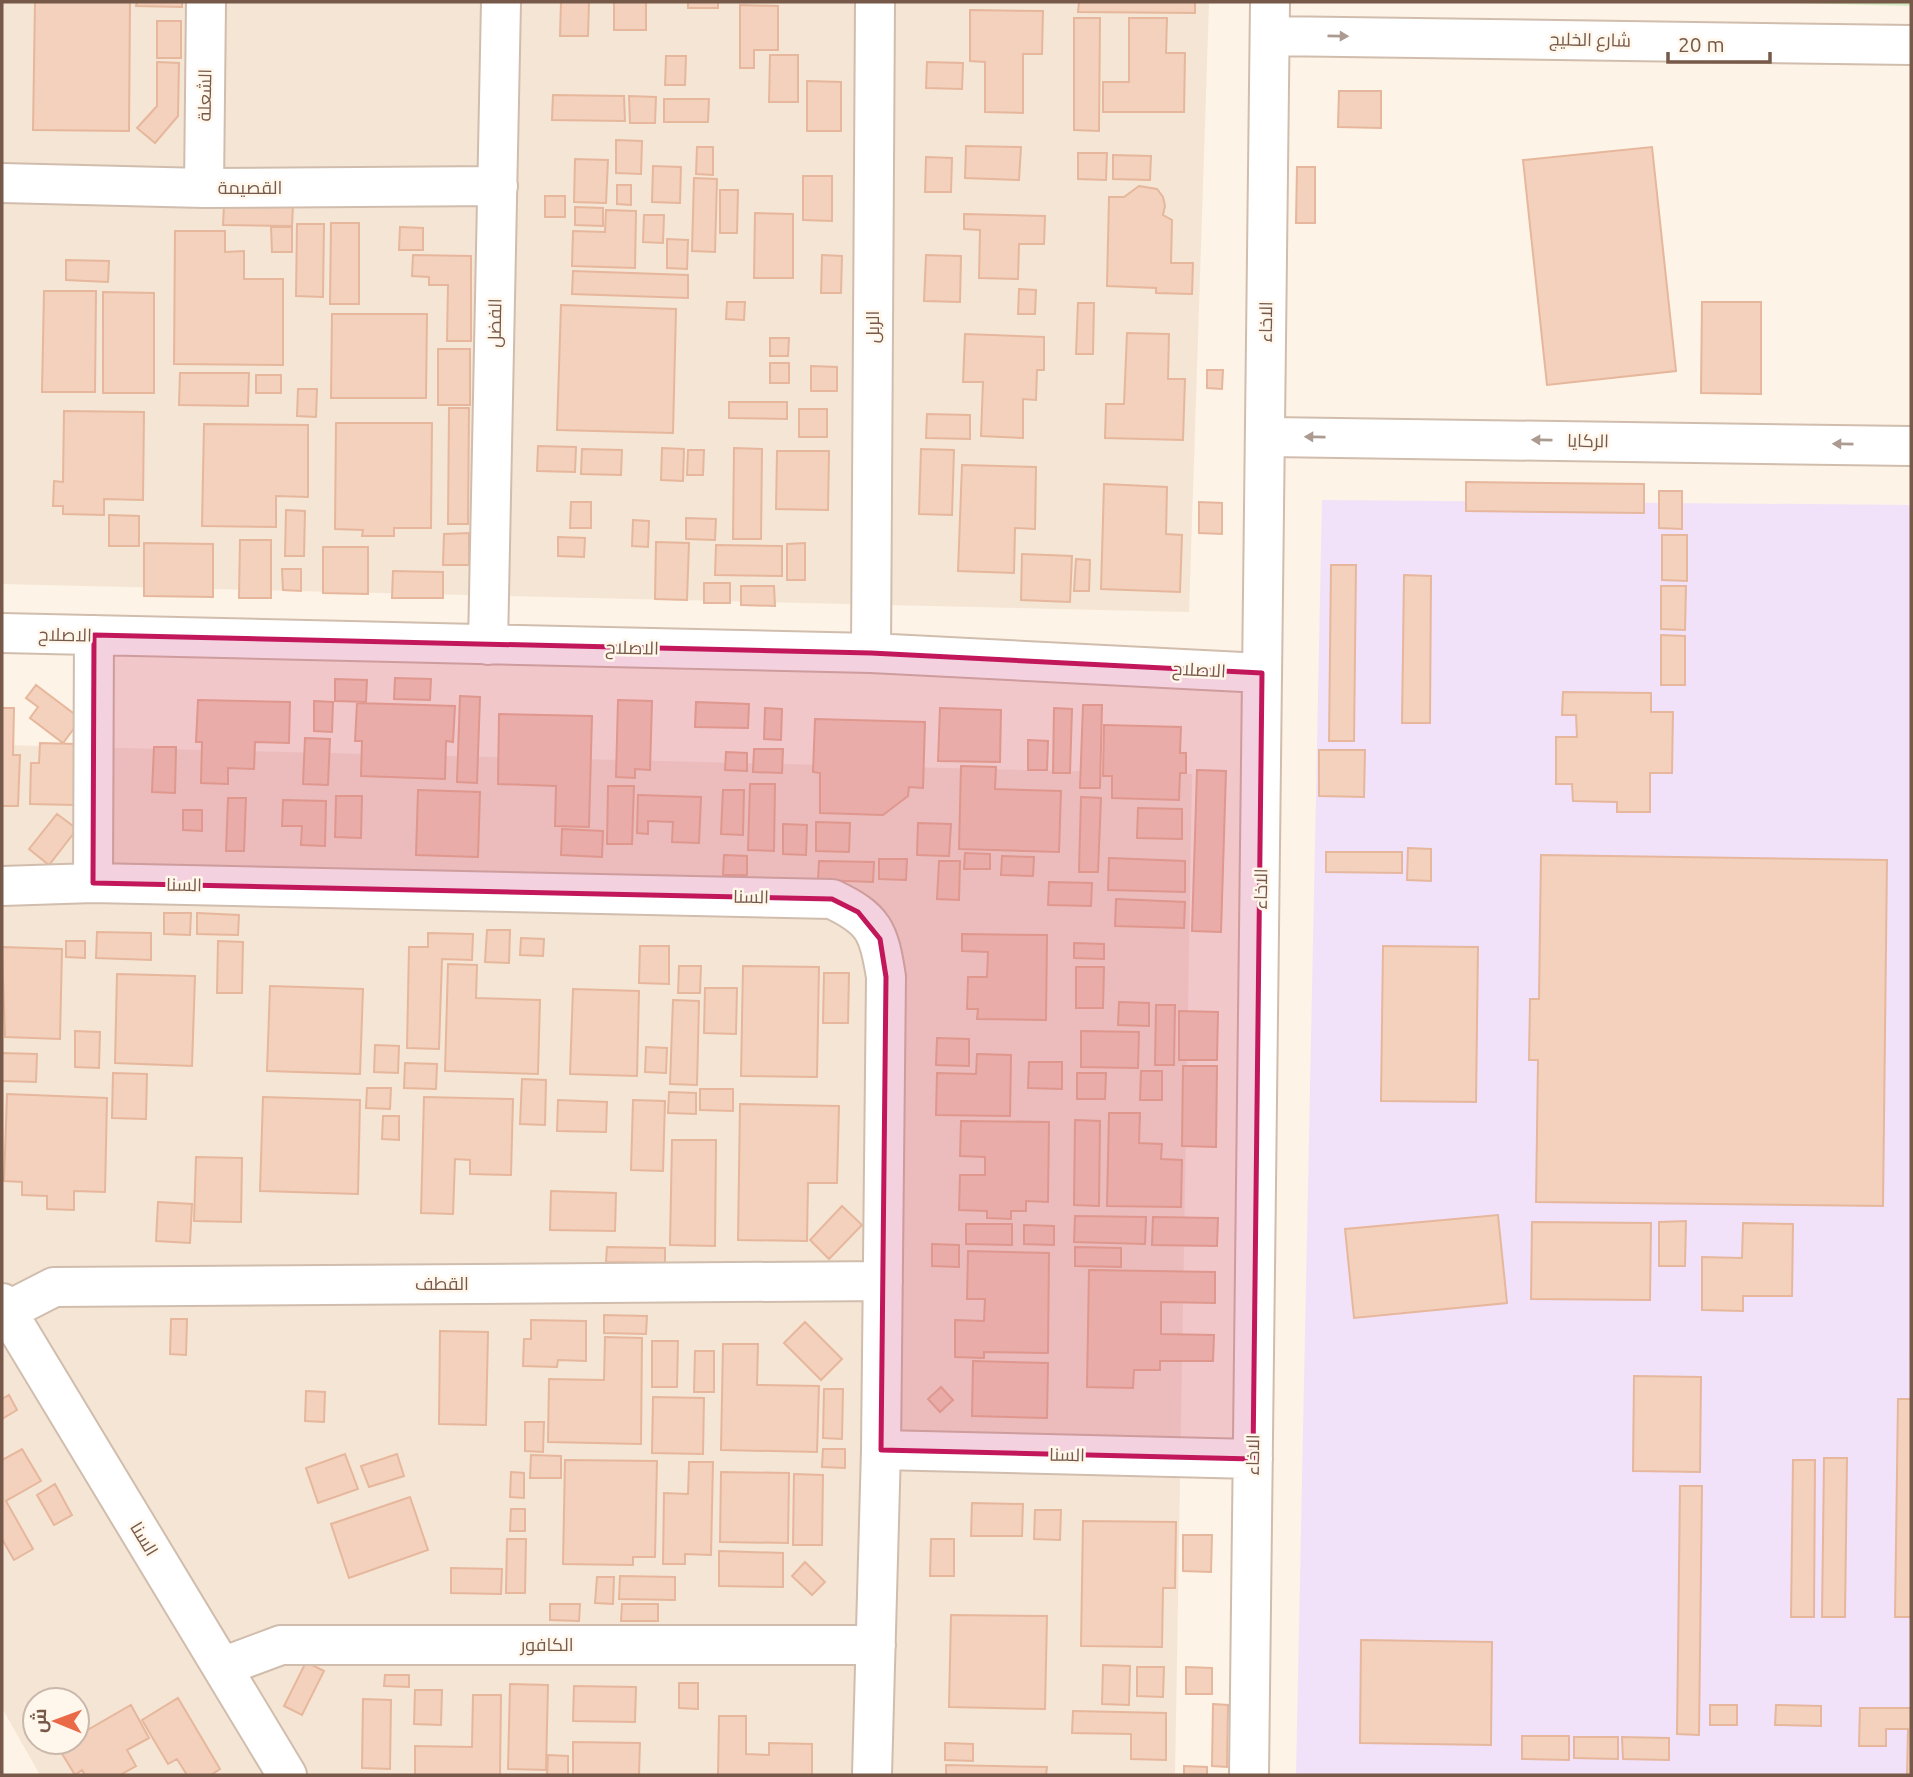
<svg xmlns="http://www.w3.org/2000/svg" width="1913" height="1777" font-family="Ubuntu,Cairo,sans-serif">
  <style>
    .residential { fill: #f5e5d4; fill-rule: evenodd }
    .education { fill: #f1e2f9 }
    .green { fill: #d4ebc3 }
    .building { fill: #f3d1bc; stroke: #e6b79c; stroke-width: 2 }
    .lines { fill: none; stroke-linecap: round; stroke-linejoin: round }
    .minor-casing { stroke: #d1bdad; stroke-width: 42 }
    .minor { stroke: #fff; stroke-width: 38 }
    .oneway { fill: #ad9b92 }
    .marked { fill: #c2185b; fill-opacity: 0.2; stroke: #c2185b; stroke-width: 5; stroke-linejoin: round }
    .labels { text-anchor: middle; stroke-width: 5; stroke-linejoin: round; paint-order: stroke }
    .street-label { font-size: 18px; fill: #775949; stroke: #fff7ec }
  </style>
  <rect width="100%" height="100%" fill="#fdf3e6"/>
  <!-- residential -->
  <path class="residential" d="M2,2H1209L1189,612L2,584Z
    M2,745L1192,774L1175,1775H40L2,1708ZM35,1700H77V1742H35Z"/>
  <!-- education -->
  <path class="education" d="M1322,500L1911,505L1909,1775H1296Z"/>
  <!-- green -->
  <path class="green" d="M1763,2H1911V6Z"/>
  <!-- building -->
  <path class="building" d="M35,2H130L129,131L33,130Z
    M137,2H182V7L136,6Z
    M561,2H589L588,36H560Z
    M614,2H646V30H614Z
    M688,2H718V8H688Z
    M1079,2H1195V13L1078,12Z
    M740,5L778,6V50H754V68H740Z
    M970,10L1043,11L1042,54H1023V113L985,112V62L970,61Z
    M1074,18H1100L1099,131L1074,130Z
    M1129,18H1167L1166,53H1185L1184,112H1103V82H1129Z
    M157,21H181V58H157Z
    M770,55H798V102H769Z
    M666,56H686L685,85H665Z
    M157,62L179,63L178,116L155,143L137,128L157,106Z
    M927,62L963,63L962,89L926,88Z
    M807,81L841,82V131H807Z
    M1339,91H1381V128L1338,127Z
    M553,95L624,96L625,121L552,120Z
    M629,96L656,97L655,123H630Z
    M664,99H709L708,122H664Z
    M616,140L642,141L641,174L616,173Z
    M966,146L1021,147L1019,180L965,178Z
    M697,147H713V175L696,174Z
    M1652,147L1676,371L1547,385L1523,160Z
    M1078,153H1107L1106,180L1078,179Z
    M1113,155L1151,156L1150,180L1113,179Z
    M926,157L952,158L951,192H925Z
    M575,159L608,160L606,203L574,202Z
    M653,166L681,167L680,203L652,202Z
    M1297,167H1315V223H1296Z
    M803,176H832V221L803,220Z
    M694,178L717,179L715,252L692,251Z
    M617,185H631V205L617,204Z
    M1139,186L1157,189L1163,197L1165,206L1163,215L1172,220L1171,263H1193L1192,294L1156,293V288L1107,286L1109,197H1124Z
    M720,190H738L737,233H720Z
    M545,196H565V217H545Z
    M224,205H293L292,226L223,225Z
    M575,207L603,208V226L575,225Z
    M606,210L636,211L635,268L572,266L573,231L605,232Z
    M755,213L793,214V278H754Z
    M964,214L1045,216L1044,244H1019L1018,279L979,278L980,230L964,229Z
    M644,215H664L663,243L643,242Z
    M331,223H359V304H330Z
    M297,224H324L323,297L296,296Z
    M271,227H292V252H272Z
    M400,227L423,228V250H399Z
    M175,231H225V252L244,251V279H283V365L174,364Z
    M667,239L688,240L687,269L667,268Z
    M413,255L471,256V341H447L448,285H429V277L412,276Z
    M822,255L842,256L841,293H821Z
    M926,255L961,256L960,302L924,301Z
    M66,260L109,261L108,282L66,280Z
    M573,271L688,275V298L572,294Z
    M1019,289L1036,290L1035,314H1018Z
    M44,291H96L95,392H42Z
    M103,292L154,293V393H103Z
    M727,302H745L744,320L726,319Z
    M1702,302H1761V394L1701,393Z
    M1078,303H1094L1093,354H1076Z
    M561,305L676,309L673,433L557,430Z
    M332,314H427L426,398H331Z
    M1127,333L1169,334L1168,379H1185L1183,440L1105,438L1106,404H1124Z
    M965,334L1044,337V370H1037L1036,400L1023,399V438L981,436L983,382H963Z
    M770,338H789L788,356H770Z
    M438,349H470V405H438Z
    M770,363H789V383H770Z
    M811,366L837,367V391H811Z
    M1207,370H1223L1222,389L1207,388Z
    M180,373H249L248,406L179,405Z
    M256,375H281V393H256Z
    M298,389H317L316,417L297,416Z
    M729,402H787V419L729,418Z
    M449,408H469L468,524H448Z
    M799,409H827V437H799Z
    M64,411L144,412L143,500L104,499V515L63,514V506H53L54,481L63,482Z
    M927,414L970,415V439L926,438Z
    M336,423H432L431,528H394V536H362L363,530L335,529Z
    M204,424L308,425V497L276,496V527L202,526Z
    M538,446L576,447L575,472L537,471Z
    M662,448L684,449L683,481L661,480Z
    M734,448L762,449L761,539H733Z
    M582,449L622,450L621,475L581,474Z
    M921,449L954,450L952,515L919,514Z
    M688,450H704L703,475H687Z
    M777,451H829L828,510L776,509Z
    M962,465L1036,467L1035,529L1015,528L1014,573L958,571Z
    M1466,482L1644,484V513L1466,511Z
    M1104,484L1167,487L1166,534L1182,535L1180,592L1101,589Z
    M1659,491H1682V529L1659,528Z
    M571,502H591V528H570Z
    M1199,502L1222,503V534L1199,533Z
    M286,510L305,511L304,556H285Z
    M109,515L139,516V546H109Z
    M686,518L716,519L715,540L686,539Z
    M633,520L649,521L648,547L632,546Z
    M469,533V565H443L444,534Z
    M1662,535H1687V581L1662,580Z
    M558,537L585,538L584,557L558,556Z
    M240,540H271V598H239Z
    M656,542L689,543L687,600L655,599Z
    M144,543L213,544V597L144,596Z
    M805,543V580H787V544Z
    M716,545L782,546V576L715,575Z
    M323,547H368V594L323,593Z
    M1022,554L1072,556L1070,602L1021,600Z
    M1076,559L1090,560L1089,591H1074Z
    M1331,565H1356L1354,741H1329Z
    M282,569H301V591L283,590Z
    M393,571L443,572V598H392Z
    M1404,575L1431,576L1430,723H1402Z
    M704,583H730V603H704Z
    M741,586H774L775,606L741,605Z
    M1661,586H1686L1685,630L1661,629Z
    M1661,635L1685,636V685H1661Z
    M395,678L431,679L430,700L394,699Z
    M335,679L367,680L366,702L335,701Z
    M36,685L81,719L63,743L30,718L38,707L26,698Z
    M1563,692L1651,693V712H1673L1672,773H1650V812H1617V802L1573,801L1572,784H1556V737H1577L1576,715H1562Z
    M460,696L480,697L477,783L457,782Z
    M198,700L290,702L289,743L255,742L254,769L228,768V784L201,783L202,742H196Z
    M618,700L652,701L650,770L635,769V778L616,777Z
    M314,701L333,702L332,732L314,731Z
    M696,702L749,704L748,728L695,727Z
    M357,703L455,706L453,742L446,741L445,779L361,776L362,741H355Z
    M1083,705H1102L1100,788H1080Z
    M2,708H14L13,755H20L18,806H2Z
    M765,708L782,709L781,740L764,739Z
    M940,708L1001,710L1000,762L938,761Z
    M1054,708L1072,709L1070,773H1053Z
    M499,714L592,716L589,827L555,826L556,786L498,784Z
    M815,719L925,722L923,788L909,787L908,796L883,815L820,813V773L813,772Z
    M1104,725L1181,727L1180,753H1186V773H1180L1179,800L1112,798V776H1103Z
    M305,738L330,739L328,785L303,784Z
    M1028,740L1048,741L1047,770H1028Z
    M40,743L77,744L75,805L30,804L31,763H39Z
    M154,747H176L175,793L152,792Z
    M754,749H783L782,773L753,772Z
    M1319,750H1365L1364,797L1319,796Z
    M726,752L747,753V771L725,770Z
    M961,766L996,767L995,789L1061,791L1059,852L959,849Z
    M1197,770L1226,771L1221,932L1192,931Z
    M750,784H775L774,851L748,850Z
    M608,786H634L632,844H607Z
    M418,790L480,792L478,857L416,855Z
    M723,790H744L743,835L721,834Z
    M638,795L701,797L699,843L672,842L673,822L648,821V834L637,833Z
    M336,796H362L361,838L335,837Z
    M1081,797L1101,798L1098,872H1079Z
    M228,798H246L244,851H226Z
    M283,800L326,801L325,846L301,845L302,826H282Z
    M1138,808L1182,809V839L1137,838Z
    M183,810H202V831L183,830Z
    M57,814L77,829L49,865L29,849Z
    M816,822L850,823L849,852L816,851Z
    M918,823L951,824L949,856L917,855Z
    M783,824L807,825L806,855L783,854Z
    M562,829L603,831L602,857L561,855Z
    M1408,848L1431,849V881L1407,880Z
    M1326,852H1402V873L1326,872Z
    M965,853L990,854V869H964Z
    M724,855L747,856V875H723Z
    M1541,855L1887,860L1883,1206L1536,1202L1538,1060H1529L1530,999H1539Z
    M1002,856L1034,857L1033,876L1001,875Z
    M1109,858L1185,861V892L1108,890Z
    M879,859H907L906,880L879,879Z
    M819,861L874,862L873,882L818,880Z
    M939,861H960L959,900L937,899Z
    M1049,882L1092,883L1091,906L1048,905Z
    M1116,899L1185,902L1184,928L1115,926Z
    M164,913H191L190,935L164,934Z
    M197,913L239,915L238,935L197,934Z
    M487,930H510L509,963L485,962Z
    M97,932L151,933V960L96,958Z
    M428,933L473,934L472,960L442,959L439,1049L407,1048L409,947H428Z
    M962,934L1047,935L1046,1020L977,1019L978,1009H967L968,977H987L988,952L962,951Z
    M521,938L544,939L543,956L520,955Z
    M66,941H85V958L66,957Z
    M218,941L243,942L242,993H217Z
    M1074,943L1104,944V959L1074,958Z
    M640,946H669V984L639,983Z
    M1383,946L1478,947L1476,1102L1381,1101Z
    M2,947L62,949L60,1039L5,1037Z
    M448,964L477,965L476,998L540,1000L538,1074L445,1071Z
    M679,966H701L700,993H678Z
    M743,966L819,967L817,1077L741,1076Z
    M1076,967H1104L1103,1008H1076Z
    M824,973H849L848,1023H823Z
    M117,974L195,976L192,1066L115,1063Z
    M270,986L363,989L360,1074L267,1071Z
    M705,988H737L736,1034L704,1033Z
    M573,989L639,991L637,1076L570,1074Z
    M673,1000L699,1001L697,1085L670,1084Z
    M1119,1002L1149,1003V1026L1118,1025Z
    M1156,1005H1175L1174,1065H1155Z
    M1179,1011L1218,1012L1217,1060H1179Z
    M75,1031L100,1032L99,1068L75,1067Z
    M1081,1031L1139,1032L1138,1068L1081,1067Z
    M937,1038L969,1039V1066L936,1065Z
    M375,1045L399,1046L398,1073L374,1072Z
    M646,1047L667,1048L666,1073L645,1072Z
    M2,1053L37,1054L36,1082L2,1081Z
    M977,1054L1011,1055L1010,1116L936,1115L937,1073L976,1074Z
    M1029,1062H1062V1089L1028,1088Z
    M405,1063L437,1064L436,1089L404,1088Z
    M1183,1066H1217L1216,1147L1182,1146Z
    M1141,1071H1162V1100H1140Z
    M113,1073L147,1074L146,1119L112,1118Z
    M1077,1073H1106L1105,1099H1077Z
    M522,1079L546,1080L545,1125L520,1124Z
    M367,1088H391L390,1109L366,1108Z
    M700,1089H733V1111L700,1110Z
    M669,1092L696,1093V1114L668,1113Z
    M7,1094L107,1098L105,1192L74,1191V1210L47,1209V1196L22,1195V1182L4,1181Z
    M263,1097L360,1100L358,1194L260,1191Z
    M424,1097L513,1099L511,1175L470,1174V1160L455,1159L453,1214L421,1213Z
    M558,1100L607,1102L606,1132L557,1131Z
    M633,1100L665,1101L663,1171L631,1170Z
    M740,1104L839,1106L837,1183H808L807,1241L738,1240Z
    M1109,1113H1140L1139,1143L1162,1144L1161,1159L1182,1160L1181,1207L1107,1206Z
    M383,1116H399V1140L382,1139Z
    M1075,1120L1100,1121L1099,1206L1074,1205Z
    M961,1121L1049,1122L1048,1202L1026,1201V1211H1011V1219L987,1218V1211L959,1210L960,1175H985V1157L960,1156Z
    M672,1140H716L715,1246L670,1245Z
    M196,1157L242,1158L241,1222L194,1221Z
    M551,1191L616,1193L615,1231L550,1230Z
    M158,1202L192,1204L190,1243L156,1241Z
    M842,1206L862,1225L829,1259L810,1240Z
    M1498,1215L1507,1303L1354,1318L1345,1229Z
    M1075,1216L1146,1217L1145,1244L1074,1242Z
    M1153,1217L1218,1218L1217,1246L1152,1245Z
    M1686,1221L1685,1266H1659V1222Z
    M1532,1222L1651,1223L1650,1300L1531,1299Z
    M1743,1223L1793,1224L1792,1296H1743V1311L1702,1310V1257L1742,1258Z
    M966,1224H1012V1245L966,1244Z
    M1024,1225L1054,1226V1245L1024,1244Z
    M932,1244L959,1245V1267L932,1266Z
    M607,1247L665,1248V1263L606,1262Z
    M1075,1247L1121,1248V1267L1075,1266Z
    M968,1251L1049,1253L1048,1353L984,1352V1358L955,1357V1320L984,1321L985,1299H967Z
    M1089,1270L1215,1272V1303L1161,1302V1334L1214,1335L1213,1361H1160V1370H1134L1133,1388L1087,1387Z
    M604,1315L647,1316L646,1334L604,1333Z
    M171,1319H187L186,1355L170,1354Z
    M531,1320L586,1321V1361L558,1360L557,1367L523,1366L524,1339H531Z
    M805,1322L842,1359L821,1380L784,1343Z
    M440,1331L488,1332L486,1425L439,1424Z
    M605,1337L642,1338L641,1444L548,1442L549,1379L604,1380Z
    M652,1341H678L677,1387H652Z
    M723,1344H758L757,1385L819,1386L817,1452L721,1450Z
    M695,1351H714V1392H694Z
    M973,1361L1048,1363L1047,1418L972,1416Z
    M1634,1376L1701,1377L1700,1472L1633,1471Z
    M941,1387L953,1400L940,1412L928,1399Z
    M824,1389H843L842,1439L823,1438Z
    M306,1391L325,1392L324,1422L305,1421Z
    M9,1395L17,1410L2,1419V1399Z
    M653,1397L704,1398L703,1454L652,1453Z
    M1898,1399H1911V1617H1895Z
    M525,1422H544L543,1452L525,1451Z
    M22,1449L41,1481L6,1501L33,1549L14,1560L2,1539V1460Z
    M823,1449H845V1468L822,1467Z
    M345,1454L358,1489L318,1503L306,1468Z
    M397,1454L404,1476L369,1487L361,1466Z
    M531,1455L561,1456V1478H530Z
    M1824,1458H1847L1845,1617H1822Z
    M565,1460L657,1461L655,1557H633V1565L563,1564Z
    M1793,1460H1815L1814,1617H1791Z
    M689,1462H713L711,1555L685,1554V1564H663L664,1493L688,1494Z
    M511,1472L524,1473V1498L510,1497Z
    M721,1472L789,1473L788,1543L720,1542Z
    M794,1474L823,1475L822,1545H793Z
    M55,1484L72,1515L54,1525L37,1495Z
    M1680,1486H1702L1699,1735L1677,1734Z
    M410,1497L428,1550L349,1578L331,1524Z
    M972,1503L1023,1504L1022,1536H971Z
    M511,1509H525V1531H510Z
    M1035,1510H1061L1060,1540L1034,1539Z
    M1083,1521L1176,1522L1175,1588H1163L1162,1647L1081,1646Z
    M1183,1535H1212L1211,1572L1183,1571Z
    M507,1539H526L525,1593H506Z
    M931,1539H954V1576H930Z
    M719,1551L783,1553V1587L719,1586Z
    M805,1562L825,1582L812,1595L792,1576Z
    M451,1568L502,1569L501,1594L451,1593Z
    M620,1576L675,1577V1600L619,1599Z
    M597,1577H614L613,1604L595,1603Z
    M550,1604H580L579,1621L550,1620Z
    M622,1604H658V1621H621Z
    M951,1615L1047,1616L1045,1709L949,1707Z
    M1361,1640L1492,1642L1491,1745L1360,1743Z
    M306,1662L324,1671L302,1715L284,1706Z
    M1103,1665L1130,1666L1129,1705L1102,1704Z
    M1137,1667H1164L1163,1697L1137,1696Z
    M1186,1667L1212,1668V1694H1186Z
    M385,1675H409V1687L384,1686Z
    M679,1683H698V1709L679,1708Z
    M510,1684L548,1685L546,1770L508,1769Z
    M574,1686L636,1687L635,1722L573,1721Z
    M415,1690H442L441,1725L414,1724Z
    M473,1695H501L500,1775H415V1746L472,1747Z
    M178,1698L220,1769L211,1775H187L177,1759L168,1764L142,1720Z
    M363,1699L391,1700L390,1769L362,1768Z
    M1213,1704L1228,1705L1227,1767L1212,1766Z
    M131,1705L149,1738L127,1750L136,1766L120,1775H85L82,1770L75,1775L58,1747L67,1742H77V1736Z
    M1710,1705H1737V1725H1710Z
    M1776,1705L1821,1706V1726L1775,1725Z
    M1860,1708H1911V1775H1907L1908,1729H1886V1746H1859Z
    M1073,1711L1166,1713V1760L1131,1759V1734L1072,1733Z
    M719,1716H746V1754L769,1755V1743L812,1744V1775H718Z
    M1522,1736H1569V1760L1522,1759Z
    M1574,1737H1618V1759L1574,1758Z
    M1622,1737L1669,1738V1760L1623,1759Z
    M573,1742L640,1743L639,1775H573Z
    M945,1743L973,1744V1761L945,1760Z
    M548,1755L568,1756V1775H547Z
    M946,1765L1047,1767L1046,1775H946Z
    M1184,1766L1207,1767V1775H1184Z"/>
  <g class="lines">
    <defs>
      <path id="minor" d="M1270,36L1911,45
        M2,183L204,188L498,186
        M204,188L206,2
        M1265,437L1911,446
        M2,633L871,653L1262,673
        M488,645L501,2
        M871,653L875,2
        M93,883L94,635
        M2,886L93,883L832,899C874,919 879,931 886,977L881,1450L872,1775
        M2,1303L287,1775
        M7,1311L54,1287L883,1281
        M881,1450L1253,1459
        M222,1667L281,1645H876
        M1249,1775L1270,2"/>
    </defs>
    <!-- minor casing -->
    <use href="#minor" class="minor-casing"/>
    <!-- minor -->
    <use href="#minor" class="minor"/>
  </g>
  <!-- one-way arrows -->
  <defs><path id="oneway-solid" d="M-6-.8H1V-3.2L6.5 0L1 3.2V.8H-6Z" transform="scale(1.75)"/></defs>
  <g class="oneway">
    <use href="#oneway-solid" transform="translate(1338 36) rotate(1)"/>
    <use href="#oneway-solid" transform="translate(1315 437) rotate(-179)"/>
    <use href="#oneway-solid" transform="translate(1542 440) rotate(-179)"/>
    <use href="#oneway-solid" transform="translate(1843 444) rotate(-179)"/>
  </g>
  <!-- marked area -->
  <path class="marked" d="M94,635L871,653L1262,673L1253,1459L881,1450L886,977L880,939L858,912L832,899L93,883Z"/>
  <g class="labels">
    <!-- street labels -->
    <g class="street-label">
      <text transform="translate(1590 40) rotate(1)" y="6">شارع الخليج</text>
      <text transform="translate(205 95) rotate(-89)" y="6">الشعلة</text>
      <text x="250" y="194">القصيمة</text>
      <text transform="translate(1266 322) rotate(-89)" y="6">الاخاء</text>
      <text transform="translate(495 323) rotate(-89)" y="6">الفضل</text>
      <text transform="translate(873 327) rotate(-90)" y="6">الربل</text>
      <text transform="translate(1588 441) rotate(1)" y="6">الركايا</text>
      <text transform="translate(65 635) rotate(1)" y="6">الاصلاح</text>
      <text transform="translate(632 648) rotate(1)" y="6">الاصلاح</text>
      <text transform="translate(1199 670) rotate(3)" y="6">الاصلاح</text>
      <text transform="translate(184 885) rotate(1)" y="6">السنا</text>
      <text transform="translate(1261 889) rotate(-89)" y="6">الاخاء</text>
      <text transform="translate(751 897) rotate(1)" y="6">السنا</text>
      <text x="442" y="1290">القطف</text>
      <text transform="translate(1067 1455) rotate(1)" y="6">السنا</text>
      <text transform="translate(1253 1455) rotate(-89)" y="6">الاخاء</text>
      <text transform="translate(144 1539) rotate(59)" y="6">السنا</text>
      <text x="547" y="1651">الكافور</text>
    </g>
  </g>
  <!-- border -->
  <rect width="1913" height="1777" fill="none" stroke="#775949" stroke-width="7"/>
  <!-- north arrow -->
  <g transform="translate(56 1721) rotate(271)"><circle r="33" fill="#fff7ec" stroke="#c9b8ab" stroke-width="2"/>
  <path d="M0-5L12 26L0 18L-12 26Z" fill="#ea6947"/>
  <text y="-10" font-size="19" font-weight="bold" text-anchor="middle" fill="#775949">ش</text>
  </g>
  <!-- scale -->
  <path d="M1668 52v10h102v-10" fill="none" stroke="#775949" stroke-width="3.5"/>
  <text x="1678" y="52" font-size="21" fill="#775949" stroke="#fff7ec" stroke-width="5" paint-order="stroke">20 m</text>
</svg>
